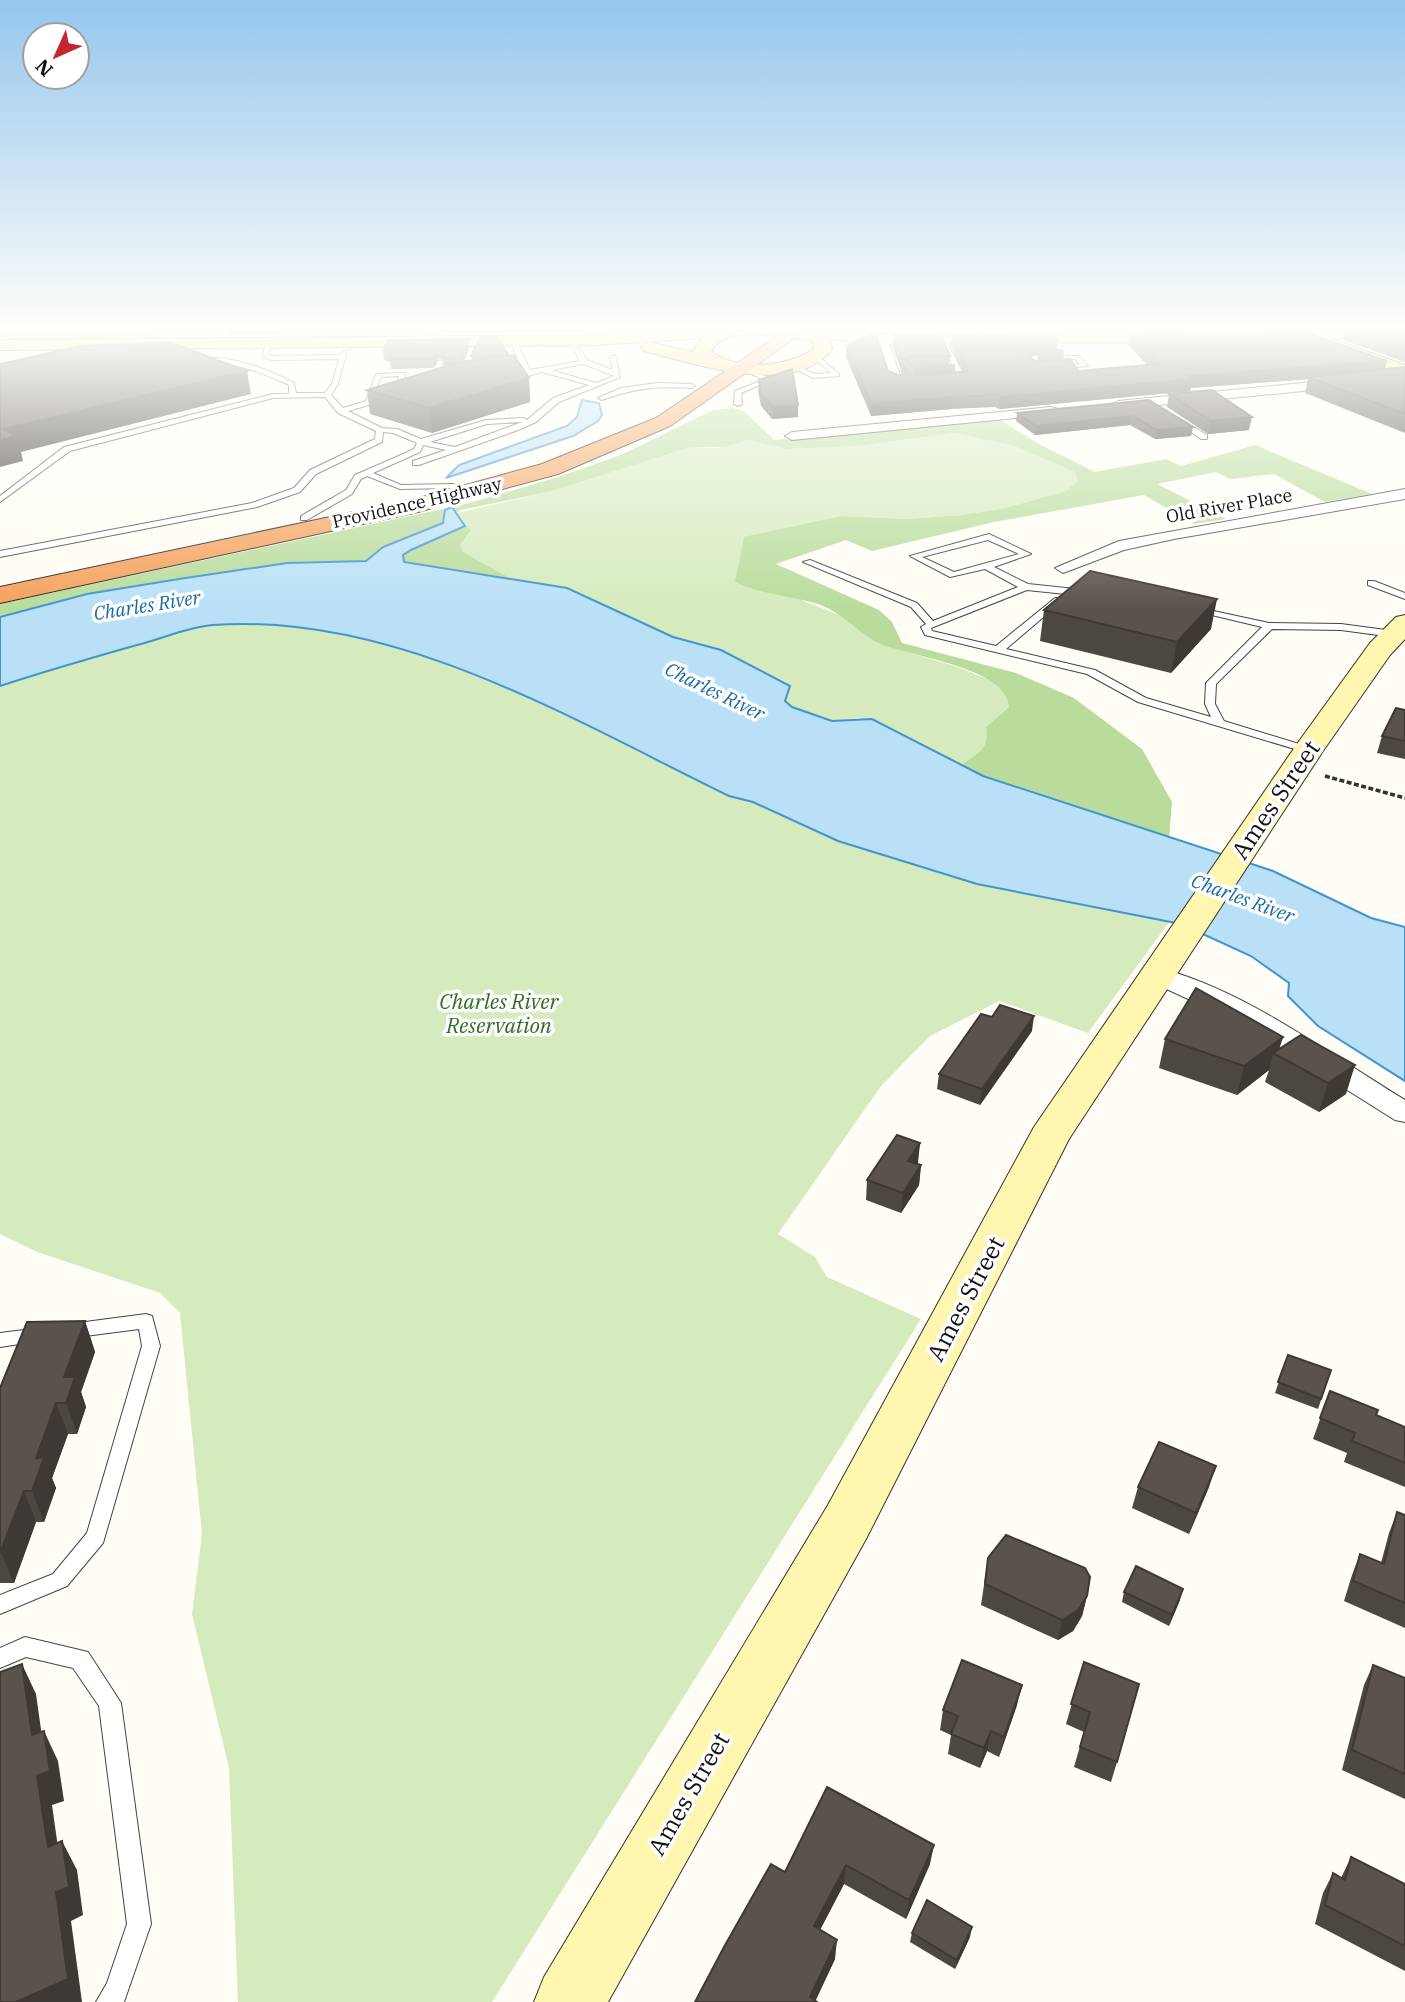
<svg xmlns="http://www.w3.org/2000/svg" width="1405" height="2002" font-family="'IBM Plex Serif',serif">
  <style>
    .green { fill: #d5ebbd }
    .forest { fill: #b9dc9c; fill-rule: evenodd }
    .water { fill: #b9e0f7; stroke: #3f96cf; stroke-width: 2 }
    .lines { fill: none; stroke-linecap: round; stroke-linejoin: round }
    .lane-casing { stroke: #444; stroke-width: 2 }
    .street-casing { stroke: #444; stroke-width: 2 }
    .secondary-casing { stroke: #333; stroke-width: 2 }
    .primary-casing { stroke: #222; stroke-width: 2 }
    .highway-casing { stroke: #222; stroke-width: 2 }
    .path { stroke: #333; stroke-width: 3.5; stroke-dasharray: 5 2.5; stroke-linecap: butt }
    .lane { fill: #fff; fill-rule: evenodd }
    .street { fill: #fff; fill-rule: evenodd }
    .secondary { fill: #fff6b0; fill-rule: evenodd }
    .primary { fill: #f9d66b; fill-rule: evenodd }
    .highway { fill: #f5a25d; fill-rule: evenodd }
    .wall { fill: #4d4742; fill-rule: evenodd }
    .shaded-wall { fill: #3f3936 }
    .building { fill: #5a524d; stroke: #3f3936; stroke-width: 2 }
    .labels { text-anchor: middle; stroke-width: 7; stroke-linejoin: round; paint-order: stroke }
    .far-street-label { font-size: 18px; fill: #111; stroke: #fff }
    .far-water-label { font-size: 19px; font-style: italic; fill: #1768a6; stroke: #fff }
    .park-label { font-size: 21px; font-style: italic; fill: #2f6b1f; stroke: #fff }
    .near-street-label { font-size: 24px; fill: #111; stroke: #fff }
  </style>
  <rect width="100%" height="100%" fill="#fffdf5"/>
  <!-- green -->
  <path class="green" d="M954,433L1015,446L1076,472L1078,482L1066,491L1005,508L962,515L907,519L841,516L747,536L804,601L847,618L865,634L897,649L958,667L1001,685L1009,696V707L986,727C989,749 980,753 963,764L858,718L832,721L792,707L785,701L789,686L721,650L673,637L567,588L510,578L463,552L460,545L471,530L453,514L552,491L691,447L717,448L747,440L787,449L858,446Z
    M251,601L1194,888L1088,1033L999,1001L930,1036L881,1086L778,1234L815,1257L827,1277L921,1319L492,2002H238L229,1768L192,1614L202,1534L180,1313L160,1293L37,1252L0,1234V647Z"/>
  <!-- forest -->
  <path class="forest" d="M80,328H144L163,339L0,341V333H74Z
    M733,408L745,412L774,440L999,419L1039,444L1095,472L1166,459L1181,466L1255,445L1372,494L1325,502L1274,474L1230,479L1216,472L1157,484L1226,519L1194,524L1144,495L994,522L872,551L846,540L776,564L879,610L892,622L902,643L1016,673L1074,698L1142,749L1172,802L1169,839L1154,847L179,579L87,594L0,617V604L466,504L558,477L621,455L713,410ZM954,433L1015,446L1075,472L1078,481L1066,491L1005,508L962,515L907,519L841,516L747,536L744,537L735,582C762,595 790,595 818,604C846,614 859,635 881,644C912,657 1008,668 1009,707L986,727C989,749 980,752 963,764L872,719L832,721L792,707L785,701L790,686L721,650L673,637L567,588L510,578L463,552L460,545L471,530L453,514L461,510L552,491L691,447H724L747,440L787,449L858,446Z"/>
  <!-- water -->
  <path class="water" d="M582,400L599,403L602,415L598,421L573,436L446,478L459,465L567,426L577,417Z
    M452,507L465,526L411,550L403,555L404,562L567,588L673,637L721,650L790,686L785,701L792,707L832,721L872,719L983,776L1273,871L1371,918L1405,927V1081L1318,1026L1288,996L1289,983L1251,956L1181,924L977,884L838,841L753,802L729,796C571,719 395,612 213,625C187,627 162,639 137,645C91,658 46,671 0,686V617L87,594L179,579L287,563L366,561L383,547L443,523L445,510Z"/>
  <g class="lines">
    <defs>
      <path id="lane" d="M921,328L904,331L901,329V328Z
        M940,338L945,339L966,379L957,384L952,383L959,378Z
        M515,343L518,345L530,370L580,361L572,345L575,343L587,360L613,370L610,356L615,355L620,377L559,402L536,422L521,429L419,465H413V461L446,450L423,445L420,452L373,473L401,485L451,484H454V488L400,489L367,476L361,479L352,494L307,520H301V516L346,490L355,475L401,455L414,449L417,443L393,433L383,432L382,442L316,474L300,492L257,507L0,557V551L252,503L294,488L310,470L375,439L376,431L338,413L325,397L273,398L70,451L0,502V496L64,447L273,394H289V385C259,370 230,362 197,361L195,358C229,355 264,367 294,383L296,393H325L332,384L339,359L271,360L262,356L265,348L270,347L269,355L272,356L341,355L343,351H347L338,384L331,395L343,408L366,401L376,374L405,373L402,399L395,397L399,376L381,377L374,395H386V399H373L372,404L348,411L382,428L397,429L421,439L486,420L523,418L527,420L553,398L589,385L542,372L528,376L507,377V375L523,371L512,345ZM584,364L614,376L596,383L551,370ZM522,422L455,447L430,442L487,424Z
        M816,354L839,374V376L813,378L790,366L795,365L814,374L831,373L814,357Z
        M1049,356H1079L1088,366L1055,369L1057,366L1080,364L1075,359H1051Z
        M440,360L443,362L435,387L430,388L437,362Z
        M743,367H747L772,380L741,393L742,404L738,406L734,404L735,391L763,380L743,369Z
        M657,383L692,384L695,386L692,388C657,386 635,388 602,400L598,398L621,388Z
        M1177,417L1207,435V439H1201L1174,421L1173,419Z
        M989,534L1031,554L994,567L1028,584L1085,590L1090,593L1085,596L1027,590L931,628L932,631L996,646L1055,598H1061V602L1006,649L1095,670L1146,698L1211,717L1205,704L1206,683L1262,627L1195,611V607L1269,623L1341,624L1393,631L1398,634L1393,637L1341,630L1272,629L1216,684L1215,704L1224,721L1312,748L1314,750L1308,753L1138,702L1087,674L925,635L921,627L926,624L911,607L803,562L810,560L917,603L933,621L1018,587L985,569L950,577L910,556ZM988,540L1019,554L954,572L922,557Z
        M1368,581H1374L1405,593V599L1368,585Z
        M146,1314L152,1316L160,1346L103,1543L67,1586L0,1614V1595L53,1574L87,1533L142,1346L139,1329L70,1338L64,1336L61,1331L64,1326L70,1324Z
        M40,1328L46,1330L49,1335L46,1340L0,1347V1333Z
        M25,1637L88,1652L121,1703L151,1924L124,2002H96L107,1983L127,1924L99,1706L73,1668L26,1657L0,1668V1648Z"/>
      <path id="street" d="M882,335L888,339L902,382L901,385L890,382L876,339Z
        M1405,373V381L1118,409L1111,405L1118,401Z
        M1051,407L1056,408V414L792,440L785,436L792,432Z
        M1405,489V499L1174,539L1124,550L1063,573L1055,568L1119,541Z
        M1156,967C1246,990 1327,1053 1405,1100V1122L1395,1120L1242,1024L1147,980L1143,975L1147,970Z"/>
      <path id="secondary" d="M973,328H998L1018,338L1009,343Z
        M1336,328H1405V332L1307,341L1298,336L1307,331Z
        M1405,615V639L1390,655L1323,751L1069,1139L866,1539L608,2002H534L544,1977L828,1505L1034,1127L1297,744L1370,643L1396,617Z"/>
      <path id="primary" d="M686,328H824L882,334L1183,332L1192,337L1183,342L882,344L829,339L832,349C795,399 692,363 644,351L641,347L650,342L692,352L702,338L598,345L0,350V340L598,335ZM756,334L811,340L814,348C789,368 736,371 711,351C720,335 739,335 756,334Z
        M1276,328H1302L1405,365V377Z"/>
      <path id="highway" d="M727,328H747L735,335L729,334Z
        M789,328H809L670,426L558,474L418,512L0,603V587L415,499L542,464L656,418Z"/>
    </defs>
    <!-- lane casing -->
    <use href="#lane" class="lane-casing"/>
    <!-- street casing -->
    <use href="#street" class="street-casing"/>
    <!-- secondary casing -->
    <use href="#secondary" class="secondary-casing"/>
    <!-- primary casing -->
    <use href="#primary" class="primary-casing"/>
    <!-- highway casing -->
    <use href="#highway" class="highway-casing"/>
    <!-- path -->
    <path class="path" d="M1325,776L1405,798"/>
    <!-- lane -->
    <use href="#lane" class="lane"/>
    <!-- street -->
    <use href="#street" class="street"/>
    <!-- secondary -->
    <use href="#secondary" class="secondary"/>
    <!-- primary -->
    <use href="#primary" class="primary"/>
    <!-- highway -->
    <use href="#highway" class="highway"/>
  </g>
  <!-- wall -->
  <path class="wall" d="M228,328H646L598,332L229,335Z
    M920,328H972V330L920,331Z
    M1004,328H1126L1007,330Z
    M1346,328H1405V362L1343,340Z
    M1052,334L1056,350L1064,351L1063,359L1078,371L1147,365L1128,345L1130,334L1385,369L1405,367V433L1305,393L1308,379L1191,388L1190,391L999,409L995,407L951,409L871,416L846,357V346L888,371L901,376L902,374L893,347L894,335L950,356L949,365H955L954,373L962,372L951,346L952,335ZM1038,355L1037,362L1030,357Z
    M469,349L463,361L472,360L471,356L509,355L529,378L530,402L432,433L370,414L367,390L444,367L443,360L439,358L433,368L391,369L390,362L384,360L383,350Z
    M759,380L798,417L772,419L761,406L758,391Z
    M1169,394L1249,430L1208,434L1167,407Z
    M1149,400L1193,427L1191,436L1155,439L1130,425L1035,435L1016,421L1017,413Z
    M1044,610L1211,629L1171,673L1040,641Z
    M1405,710V759L1377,753L1382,736Z
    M1032,1031L980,1105L937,1089L939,1074Z
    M1283,1037L1279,1049L1346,1094L1319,1112L1265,1082L1269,1070L1237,1095L1159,1068L1165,1039Z
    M920,1143L917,1164L921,1165L919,1185L901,1213L866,1200L867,1180Z
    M85,1321L95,1352L81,1392L86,1407L77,1434H68L52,1478L56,1488L44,1522H36L14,1583H0V1388Z
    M1288,1355L1331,1370L1318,1409L1275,1393Z
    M1330,1391L1376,1415L1405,1427V1487L1344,1462L1347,1453L1313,1439Z
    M1138,1487H1209L1189,1534L1132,1508Z
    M1397,1512L1405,1515V1628L1344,1601L1352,1575L1360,1554L1381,1563L1389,1533Z
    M988,1558L1087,1596L1082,1616L1073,1631L1058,1640L981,1605Z
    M1124,1592L1180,1600L1169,1626L1122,1602Z
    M1084,1662L1117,1762L1111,1782L1074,1767L1084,1732L1066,1724Z
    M1373,1665L1405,1678V1799L1342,1770L1364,1685Z
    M1017,1705L999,1757L987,1751L980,1768L948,1754L951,1735L940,1730L943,1710Z
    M827,1787L930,1864L906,1919L844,1884L820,1930L835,1959L815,2001L695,2002L785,1872Z
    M1351,1857L1405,1884V1971L1315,1924L1323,1893L1333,1873L1341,1878Z
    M912,1933L970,1937L955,1969L910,1942Z"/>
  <!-- shaded-wall -->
  <path class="shaded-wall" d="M598,328H646V329L598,332Z
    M468,339L469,349L461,368L460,358Z
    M1057,341L1056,352L1064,351L1063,363L1037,364L1038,355L1018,361L1020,350L1043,342L1041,353L1048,352L1050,342Z
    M438,349L439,358L433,368L432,359Z
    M911,355L910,366L905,360Z
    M1387,361L1384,372L1308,377V379L1191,388L1190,391L999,409L1000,397L1188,376Z
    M955,365L954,377L918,379L914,374L919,368Z
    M247,371L251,394L21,452L23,461L0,467V440L3,429Z
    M529,378L530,402L432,433L429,408Z
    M952,397L951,409L871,416L872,404Z
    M798,405V417L772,419L773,407Z
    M1132,416L1130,425L1035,435L1036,426Z
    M1252,417L1249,430L1208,434L1211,421Z
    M1193,427L1191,436L1155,439L1157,430Z
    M1217,599L1211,629L1171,673L1177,642Z
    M1034,1016L1032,1031L980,1105L982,1089Z
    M1283,1037L1277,1055L1273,1053L1269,1070L1237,1095L1244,1066Z
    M1355,1065L1346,1094L1319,1112L1328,1083Z
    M920,1143L918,1163L906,1181L908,1161Z
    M921,1165L919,1185L901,1213L903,1193Z
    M85,1321L95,1352L81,1392L86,1407L77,1434L66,1403L64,1377Z
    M56,1403L68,1434L52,1478L56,1488L44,1522L32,1491L36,1458Z
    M1216,1466L1209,1487L1189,1534L1196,1513Z
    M24,1491L36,1522L14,1583L1,1553Z
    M1183,1589L1180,1600L1169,1626L1172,1615Z
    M1087,1596L1082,1616L1073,1631L1058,1640L1062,1620Z
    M22,1664L36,1694L46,1765L32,1735Z
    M1022,1685L1017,1705L999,1757L1004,1737Z
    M44,1731L58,1761L64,1801L52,1805L62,1876L48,1847L37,1776Z
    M991,1731L987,1751L980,1768L984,1748Z
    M62,1841L77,1870L83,1915L71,1921L82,2002H16L56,1892Z
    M934,1845L930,1864L906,1919L909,1900Z
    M846,1865L844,1884L812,1945L814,1926Z
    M972,1927L970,1937L955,1969L957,1960Z
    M837,1940L835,1959L815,2002L810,1997Z"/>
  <!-- building -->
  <path class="building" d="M228,328H297L228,329Z
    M1356,328H1405V345Z
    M1305,332L1387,361L1188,376L1192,379L1000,397L996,395L952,397L872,404L846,346L871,334L876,335L888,371L901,376L905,369L894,335H941L950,356L911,355L905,360L911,364L955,365L919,368L914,374L917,376L968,371L952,335L1052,334L1057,341L1050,342L1049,348L1064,351L1038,353L1048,349L1043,342L1020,350L1037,362L1070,359L1078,371L1159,364L1130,334Z
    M480,337H497L509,356H471Z
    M468,339L460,358H443L444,351L438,349L432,359H390L392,354L383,350L388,340Z
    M170,342L247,371L3,429L16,436L0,440V364L81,346Z
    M514,355L529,378L429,408L367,390L461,362Z
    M1405,367V414L1308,377Z
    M792,369L798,405L773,407L761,394L759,380Z
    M1212,390L1252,417L1211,421L1169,394Z
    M1149,400L1193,427L1157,430L1132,416L1036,426L1017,413Z
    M1090,571L1217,599L1177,642L1044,610Z
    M1396,708L1405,710V741L1382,736Z
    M1196,988L1283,1037L1244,1066L1165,1039Z
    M1000,1005L1034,1016L982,1089L939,1074L981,1014L992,1017Z
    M1301,1035L1355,1065L1328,1083L1273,1053Z
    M897,1135L920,1143L908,1161L921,1165L903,1193L867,1180Z
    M85,1321L64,1377H75L66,1403H56L36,1458L44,1457L32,1491H24L0,1553V1388L27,1322Z
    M1288,1355L1331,1370L1321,1399L1278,1382Z
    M1330,1391L1378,1410L1376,1415L1405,1427V1463L1352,1441L1355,1433L1320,1418Z
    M1159,1442L1216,1466L1196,1513L1138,1487Z
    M1397,1512L1405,1515V1603L1353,1581L1360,1554L1384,1564Z
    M1006,1535L1085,1568L1090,1577L1087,1596L1078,1610L1062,1620L985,1584L988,1558Z
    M1136,1566L1183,1589L1172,1615L1124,1592Z
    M962,1660L1022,1685L1004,1737L991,1731L984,1748L951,1734L958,1716L943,1710Z
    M1084,1662L1139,1684L1117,1762L1080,1747L1090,1712L1071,1704Z
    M22,1664L32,1735L44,1731L50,1771L37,1776L48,1847L62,1841L69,1887L56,1892L68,1979L16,2002H0V1672Z
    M1373,1665L1405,1678V1774L1352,1750Z
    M827,1787L934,1845L909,1900L846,1865L814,1926L837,1940L810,1997L817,2002H695L724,1947L771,1864L785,1872Z
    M1351,1857L1405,1884V1946L1325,1905L1333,1873L1345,1880Z
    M927,1900L972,1927L957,1960L912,1933Z"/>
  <!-- sky -->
  <linearGradient id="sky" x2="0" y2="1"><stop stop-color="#95c6ee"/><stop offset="0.54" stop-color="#fffefa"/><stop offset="1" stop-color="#fffefa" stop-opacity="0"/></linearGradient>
  <rect width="1405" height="609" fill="url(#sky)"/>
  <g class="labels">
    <!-- far-street labels -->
    <g class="far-street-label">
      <text transform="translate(417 503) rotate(-13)" y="6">Providence Highway</text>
      <text transform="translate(1229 506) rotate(-10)" y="6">Old River Place</text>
    </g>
    <!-- far-water labels -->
    <g class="far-water-label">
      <text transform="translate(147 605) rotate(-9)" y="7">Charles River</text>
      <text transform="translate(715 691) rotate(26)" y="7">Charles River</text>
      <text transform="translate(1243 898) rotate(20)" y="7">Charles River</text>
    </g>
    <!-- park labels -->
    <g class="park-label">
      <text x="499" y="1009">Charles River<tspan x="499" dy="24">Reservation</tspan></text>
    </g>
    <!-- near-street labels -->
    <g class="near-street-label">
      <text transform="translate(1276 800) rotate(-56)" y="8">Ames Street</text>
      <text transform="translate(966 1299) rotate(-62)" y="8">Ames Street</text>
      <text transform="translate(689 1794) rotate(-60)" y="8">Ames Street</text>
    </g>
  </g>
  <!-- north arrow -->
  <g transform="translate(56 56) rotate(225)"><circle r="33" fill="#ffffff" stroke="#a0a0a0" stroke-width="2"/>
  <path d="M0-5L12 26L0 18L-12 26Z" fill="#c4262e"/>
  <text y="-10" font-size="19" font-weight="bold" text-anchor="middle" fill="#111111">N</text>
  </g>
</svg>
